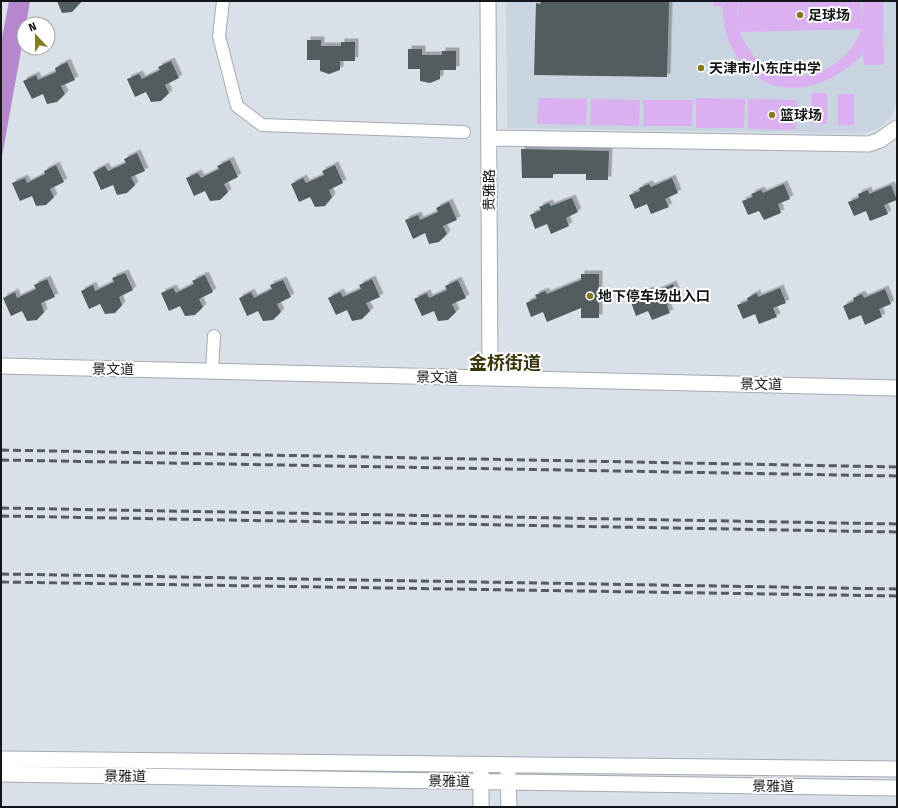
<svg xmlns="http://www.w3.org/2000/svg" width="898" height="808" font-family="'Fira Sans','Noto Sans SC',sans-serif">
  <style>
    .built { fill: #c9d4e1 }
    .green { fill: #dbb0f0; fill-rule: evenodd }
    .forest { fill: #b687cc }
    .building { fill: #525b5e; filter: url(#shadow) }
    .lines { fill: none; stroke-linecap: round; stroke-linejoin: round }
    .minor-casing { stroke: #a4aab1; stroke-width: 14 }
    .tertiary-casing { stroke: #a4aab1; stroke-width: 17 }
    .minor { stroke: #fff; stroke-width: 12 }
    .tertiary { stroke: #fff; stroke-width: 15 }
    .rail { stroke: #575a5f; stroke-width: 3; stroke-dasharray: 8 4; stroke-linecap: butt }
    .poi-dot { fill: #857b21; stroke: #fff; stroke-width: 1.5 }
    .labels { text-anchor: middle; stroke-width: 4; stroke-linejoin: round; paint-order: stroke }
    .poi-label { font-size: 14px; font-weight: bold; fill: #141619; stroke: #fff; text-anchor: start }
    .street-label { font-size: 14px; fill: #141619; stroke: #fff }
    .district-label { font-size: 18px; font-weight: bold; fill: #3b370c; stroke: #fff }
  </style>
  <defs>
    <filter id="shadow"><feDropShadow dx="3.5" dy="-3.5" stdDeviation="0" flood-color="#0004"/></filter>
  </defs>
  <rect width="100%" height="100%" fill="#dae0e8"/>
  <!-- built -->
  <path class="built" d="M506,1H896L897,100L892,116L879,128L863,134L507,128Z"/>
  <!-- green -->
  <path class="green" d="M713,1H738L739,28V1H861L862,26L863,1H883L884,65H864L863,54C822,98 756,104 729,42C724,31 724,18 722,6H713ZM861,29C851,64 806,87 772,71C757,63 746,47 740,32Z
    M811,93H827V124H811Z
    M838,94H854V125H838Z
    M538,98L587,99L586,125L537,124Z
    M696,98L745,99L744,128H696Z
    M591,99L640,100L639,126L590,125Z
    M748,99L797,100L796,130L748,129Z
    M643,100H693L692,126H643Z"/>
  <!-- forest -->
  <path class="forest" d="M9,1H30L26,24H24V34L1,162V43Z"/>
  <!-- building -->
  <path class="building" d="M57,1H82L72,12L62,13Z
    M541,1L669,2L667,77L534,75L536,3L541,4Z
    M307,40H321V46H341V42H355V61H340V70L329,74L320,71V60H307Z
    M408,49H422V55H442V51H456V70H440V79L430,83L420,81V69H408Z
    M171,61L179,78L165,85L169,93L161,101L151,102L146,92L135,97L127,79L139,74L142,79L160,70L158,67Z
    M67,62L75,80L61,86L65,94L57,102L47,104L43,94L32,99L23,81L36,75L38,80L56,72L55,68Z
    M521,149L609,151L608,180H586V174H553V178H522Z
    M137,153L145,171L131,177L135,185L127,193L117,195L113,185L101,190L93,172L105,166L108,171L126,163L124,159Z
    M230,160L238,177L224,184L228,192L220,200L210,201L205,191L194,196L186,178L198,173L201,178L219,169L217,166Z
    M56,165L64,182L50,189L54,197L46,205L36,206L32,196L20,201L12,183L25,178L27,183L45,174L44,171Z
    M335,165L343,183L329,190L332,197L325,206L315,207L310,197L299,202L291,184L303,178L306,183L324,175L322,171Z
    M672,178L678,193L665,199L669,207L651,214L647,204L635,209L629,195L640,191L639,188L649,184L651,187Z
    M784,184L790,199L778,204L781,213L764,220L759,211L748,215L742,201L753,197L751,194L761,190L763,193Z
    M891,185L897,200L884,205L888,214L870,221L866,211L854,216L848,202L859,198L858,194L868,190L869,194Z
    M572,198L578,212L566,218L569,226L551,234L547,224L535,229L530,215L541,210L539,207L549,203L551,206Z
    M449,202L457,220L443,226L447,234L439,242L429,244L425,233L413,239L405,220L418,215L420,220L438,212L436,208Z
    M125,273L133,290L119,297L122,305L115,313L105,314L100,304L89,309L81,291L93,285L95,291L114,282L112,278Z
    M581,274H599V318H581V308L547,322L543,312L531,317L526,303L537,298L535,295L545,291L547,294L581,280Z
    M205,275L213,292L199,299L203,307L195,315L185,316L180,306L169,311L161,293L173,288L176,293L194,284L192,281Z
    M47,279L55,297L41,303L44,312L37,320L27,321L22,311L11,316L3,298L15,292L17,298L36,289L34,285Z
    M372,279L380,297L366,303L370,311L362,319L352,321L347,310L336,315L328,298L340,292L343,297L361,289L359,285Z
    M283,280L291,297L277,304L281,312L273,320L263,321L258,311L247,316L239,298L251,292L254,298L272,289L270,285Z
    M458,280L466,298L452,304L456,312L448,320L438,321L434,311L422,316L414,299L427,293L429,298L447,290L445,286Z
    M673,284L679,299L667,305L670,313L652,320L648,311L636,316L631,302L642,297L640,294L650,290L652,293Z
    M780,288L786,303L773,308L777,317L759,324L755,314L743,319L737,305L748,301L747,298L757,293L758,297Z
    M885,289L891,304L879,309L882,317L865,325L861,315L849,320L843,306L854,301L853,298L862,294L864,298Z"/>
  <g class="lines">
    <defs>
      <path id="minor" d="M223,1L219,36L237,106L262,125L464,132
        M212,371L214,336"/>
      <path id="tertiary" d="M488,1L490,378
        M489,138L869,144L880,140L897,128
        M1,366L897,388
        M1,759L897,769
        M481,772V807
        M1,774L897,788
        M508,774L509,807"/>
    </defs>
    <!-- minor casing -->
    <use href="#minor" class="minor-casing"/>
    <!-- tertiary casing -->
    <use href="#tertiary" class="tertiary-casing"/>
    <!-- minor -->
    <use href="#minor" class="minor"/>
    <!-- tertiary -->
    <use href="#tertiary" class="tertiary"/>
    <!-- rail -->
    <path class="rail" d="M1,450L897,467
      M1,460L897,476
      M1,508L897,524
      M1,516L897,532
      M1,574L897,589
      M1,582L897,596"/>
  </g>
  <!-- markers -->
  <g class="poi-dot">
    <circle cx="800" cy="15" r="4"/>
    <circle cx="701" cy="68" r="4"/>
    <circle cx="772" cy="115" r="4"/>
    <circle cx="590" cy="296" r="4"/>
  </g>
  <g class="labels">
    <!-- poi labels -->
    <g class="poi-label">
      <text x="808" y="20">足球场</text>
      <text x="709" y="73">天津市小东庄中学</text>
      <text x="780" y="120">篮球场</text>
      <text x="598" y="301">地下停车场出入口</text>
    </g>
    <!-- street labels -->
    <g class="street-label">
      <text transform="translate(489 190) rotate(-90)" y="5">贵雅路</text>
      <text transform="translate(113 369) rotate(1)" y="5">景文道</text>
      <text transform="translate(437 377) rotate(1)" y="5">景文道</text>
      <text transform="translate(761 384) rotate(1)" y="5">景文道</text>
      <text transform="translate(125 776) rotate(1)" y="5">景雅道</text>
      <text transform="translate(449 781) rotate(1)" y="5">景雅道</text>
      <text transform="translate(773 786) rotate(1)" y="5">景雅道</text>
    </g>
    <!-- district labels -->
    <g class="district-label">
      <text x="505" y="369">金桥街道</text>
    </g>
  </g>
  <!-- border -->
  <rect width="898" height="808" fill="none" stroke="#141619" stroke-width="4"/>
  <!-- north arrow -->
  <g transform="translate(36 36) rotate(338)"><circle r="19" fill="#ffffff" stroke="#a1a2a3"/>
  <path d="M0-3L7 15L0 10L-7 15Z" fill="#857b21"/>
  <text y="-6" font-size="11" font-weight="bold" text-anchor="middle" fill="#141619">N</text>
  </g>
</svg>
